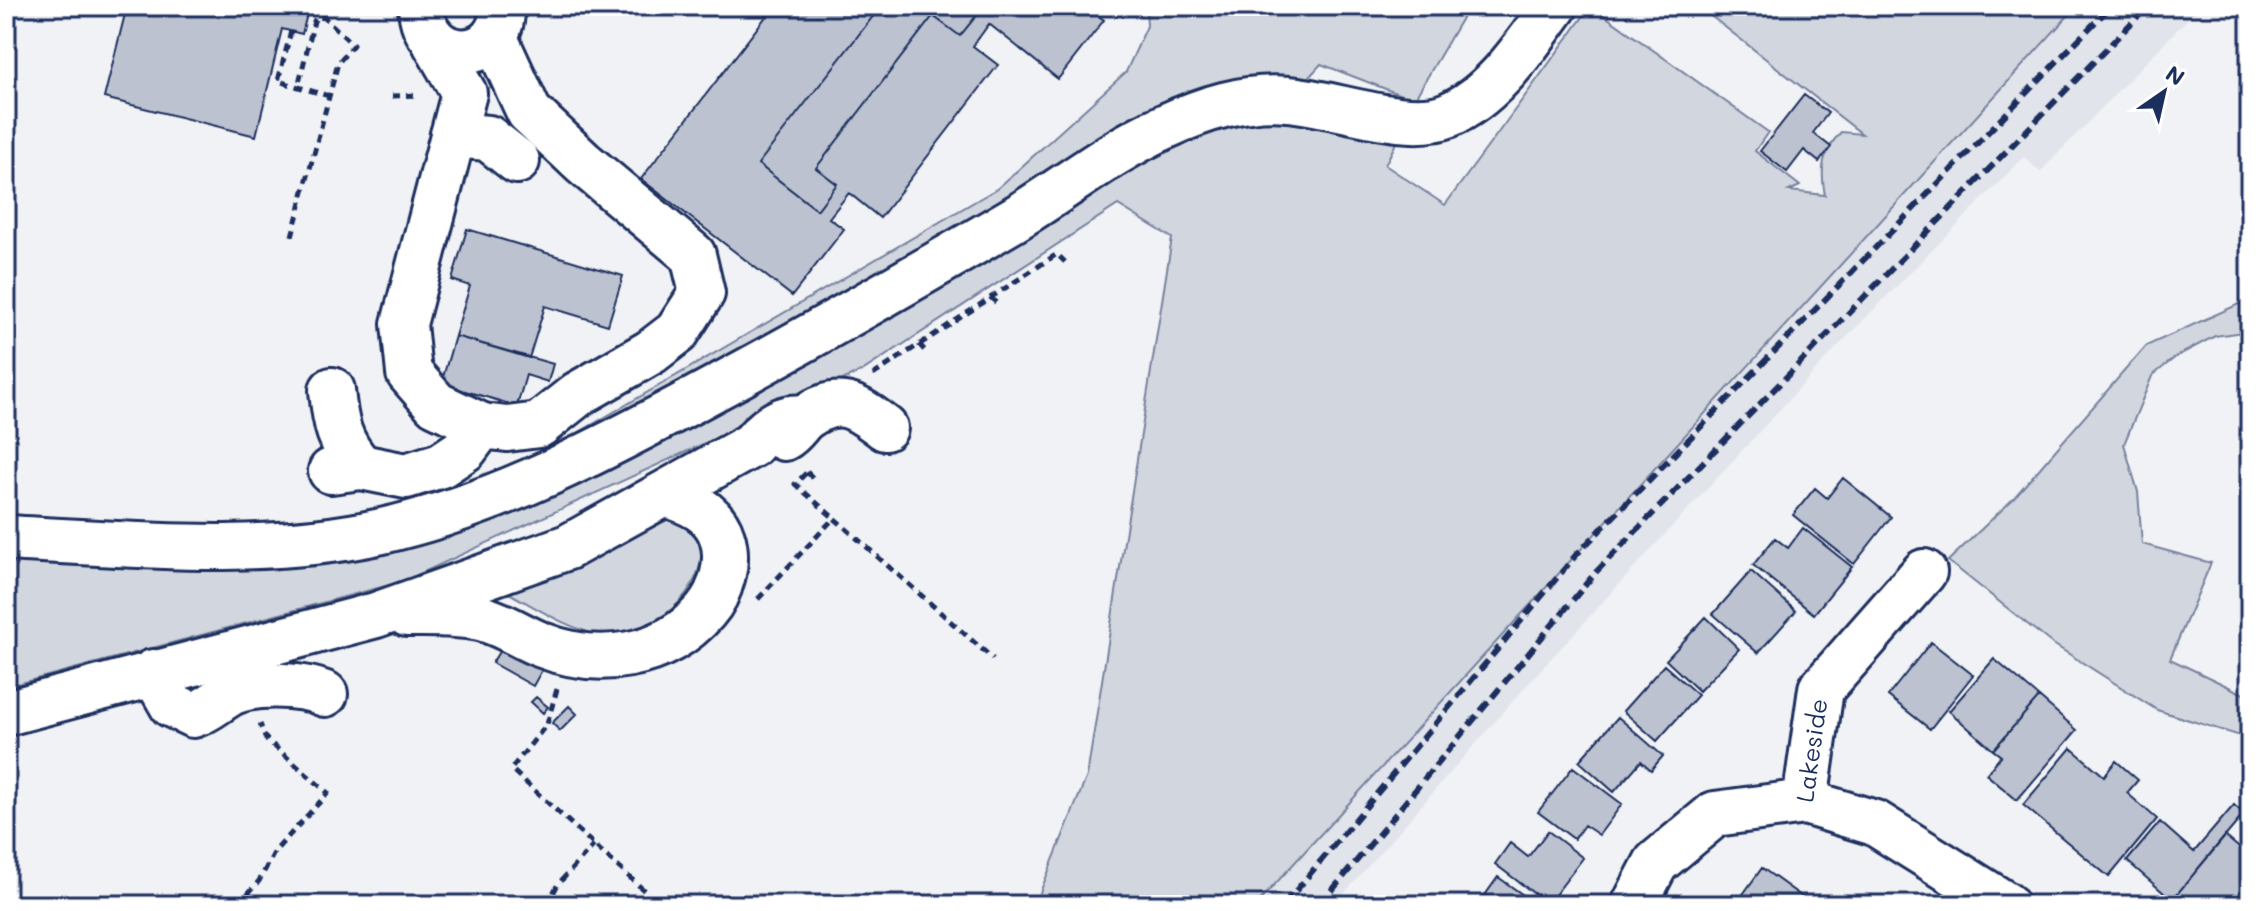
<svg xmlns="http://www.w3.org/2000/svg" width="2256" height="911" font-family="Mali,sans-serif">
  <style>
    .built { fill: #e1e4ea }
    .green { fill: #d2d6df; stroke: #76829e; stroke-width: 2 }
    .building { fill: #bcc2d0; stroke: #1b2f5e; stroke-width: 2 }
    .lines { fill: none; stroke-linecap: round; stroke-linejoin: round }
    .minor-casing { stroke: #1b2f5e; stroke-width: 50 }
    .path { stroke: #1b2f5e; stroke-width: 5; stroke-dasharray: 8 6; stroke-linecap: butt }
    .minor { stroke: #fff; stroke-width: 44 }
    .rail { stroke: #1b2f5e; stroke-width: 6; stroke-dasharray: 12 6; stroke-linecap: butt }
    .labels { text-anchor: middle; stroke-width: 8; stroke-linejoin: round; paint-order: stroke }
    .street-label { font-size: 24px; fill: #1b2f5e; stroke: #fff }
  </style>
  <rect width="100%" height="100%" fill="#f1f2f5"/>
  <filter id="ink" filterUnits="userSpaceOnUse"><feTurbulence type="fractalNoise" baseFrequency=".0125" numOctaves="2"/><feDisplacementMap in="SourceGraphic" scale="16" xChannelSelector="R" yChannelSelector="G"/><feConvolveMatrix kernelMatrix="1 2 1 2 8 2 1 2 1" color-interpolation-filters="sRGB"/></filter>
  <g filter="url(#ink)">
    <!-- built -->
    <path class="built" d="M2076,6H2200L2040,172L2024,157L1838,346L1535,676L1334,905H1256Z"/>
    <!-- green -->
    <path class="green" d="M1146,6H1469L1414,100L1321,64L1290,98L1396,143L1385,165L1445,205L1591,6L1768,132L1755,151L1800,186L1789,191L1825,195C1820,168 1822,152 1841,132L1862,134L1698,6H2077L1256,905H1035L1087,776L1172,238L1118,205L862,371L404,581L6,687V540L364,519L509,473L998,188L1126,72L1147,26Z
      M2250,303V331L2215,336L2177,356L2152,376L2124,444L2138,492L2142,544L2211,563L2170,659L2250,697V739L2157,710L2050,642L1948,561L2012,500L2146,346L2239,304Z
      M669,519L694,525C726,575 652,644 604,636C570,630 538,609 509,593L568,570Z"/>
    <!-- building -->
    <path class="building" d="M127,6H309L302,34L282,29L256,136L104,98Z
      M774,6H881L758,164L817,210L837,184L816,168L933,16L960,36L977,15L965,6H1086L1104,20L1058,79L989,24L973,46L998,65L880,218L849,193L829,218L844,229L792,296L641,179Z
      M774,6H1086L1104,20L1058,79L989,24L973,46L998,65L880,218L849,193L829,218L844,229L792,296L641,179Z
      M1804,95L1828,113L1813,133L1831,147L1819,162L1804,150L1787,172L1760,151Z
      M467,229L623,276L608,325L545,306L529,358L455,336L470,286L452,280Z
      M455,336L553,364L548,382L526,375L517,406L441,384Z
      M1843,478L1891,517L1854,564L1793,515L1815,488L1827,498Z
      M1803,528L1852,567L1814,614L1753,565L1775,538L1788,548Z
      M1751,571L1796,611L1758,653L1713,614Z
      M1706,617L1739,649L1699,691L1666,660Z
      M1931,642L1973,675L1930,729L1888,696Z
      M502,647L542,670L533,686L492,663Z
      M1994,659L2039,697L1993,750L1949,711Z
      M1664,665L1698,695L1657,741L1623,711Z
      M536,697L548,707L543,713L531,702Z
      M2039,697L2077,730L2017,800L1986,774L2001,756L1993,750Z
      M569,706L577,714L560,731L552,723Z
      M1618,717L1663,756L1651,770L1641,761L1614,792L1579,761Z
      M2071,748L2104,776L2116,761L2138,780L2127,793L2157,819L2109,877L2023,805Z
      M1573,767L1622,804L1599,835L1584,825L1574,839L1538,812Z
      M2234,805L2244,814L2172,900L2127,861L2160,822L2194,852Z
      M1548,831L1583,858L1548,904L1495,864L1510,843L1528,857Z
      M2225,836L2250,857V890L2237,905H2178L2172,900Z
      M1762,868L1805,899L1800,905L1736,904Z
      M1498,877L1537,905H1478Z"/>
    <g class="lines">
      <defs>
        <g id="minor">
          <path d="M421,6C423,68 505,65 502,6"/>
          <path d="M435,43L464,93L404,324L409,373L436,404L482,426"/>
          <path d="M453,135L488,138L517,161"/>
          <path d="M332,390C335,423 339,443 361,467"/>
          <path d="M784,438C795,432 798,423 806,417C840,393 857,407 885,428"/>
          <path d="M331,471L361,467L406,476L441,465L465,449L482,426L507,429L539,425L578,394L651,352L677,332L702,293L693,255L583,163L529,112L494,36"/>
          <path d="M6,538C130,544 260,558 382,531C500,504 607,447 712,390C813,336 912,279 1011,221C1063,190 1109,152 1164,127C1203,109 1245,95 1288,99C1333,102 1407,132 1448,115C1494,96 1527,44 1555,6"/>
          <path d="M407,614C431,614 456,613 480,618C502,623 521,637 542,645C598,667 663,659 705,611C721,593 730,561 722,537C714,511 689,502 666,494"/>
          <path d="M153,672L172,705L193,715C208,710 213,704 226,696C247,681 302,684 325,694"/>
          <path d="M6,713L376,615L568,547L752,445C765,429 782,415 804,418"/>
          <path id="s1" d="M1805,802L1821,689L1924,572"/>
          <path d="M1634,905L1656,863L1715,814L1805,802L1875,823L2006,905"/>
        </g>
      </defs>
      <!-- minor casing -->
      <use href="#minor" class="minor-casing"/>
      <!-- path -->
      <path class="path" d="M291,31L278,81L329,96
        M6,36L14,6
        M392,96L419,95
        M292,236L338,63L353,45L325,18L317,17L314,21L298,87
        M990,297L999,305
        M919,344L926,352
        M873,375L1057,254L1065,262
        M807,472L815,480
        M806,473L795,484L834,518
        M758,599L834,518L993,659
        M557,689L547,724L511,769L660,905
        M238,905L259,881L275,851L328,793L266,739L260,724
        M547,905L558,884L594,845"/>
      <!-- minor -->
      <use href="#minor" class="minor"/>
      <!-- rail -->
      <path class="rail" d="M1284,905L1576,555L2111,6
        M1320,905L1596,572L2148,6"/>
    </g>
  </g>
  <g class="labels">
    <!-- street labels -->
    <g class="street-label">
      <text dy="8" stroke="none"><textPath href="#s1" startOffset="52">Lakeside</textPath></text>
    </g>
  </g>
  <!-- margin -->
  <rect width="2256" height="911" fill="none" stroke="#fff" stroke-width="32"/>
  <rect x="16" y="16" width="2224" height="879" fill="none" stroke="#1b2f5e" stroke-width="3" filter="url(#ink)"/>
  <!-- north arrow -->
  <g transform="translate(2164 92) rotate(34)" stroke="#ffffff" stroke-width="6" paint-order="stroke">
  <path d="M0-6L14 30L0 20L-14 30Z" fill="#1b2f5e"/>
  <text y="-12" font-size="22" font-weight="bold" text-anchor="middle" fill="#1b2f5e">N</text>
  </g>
</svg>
